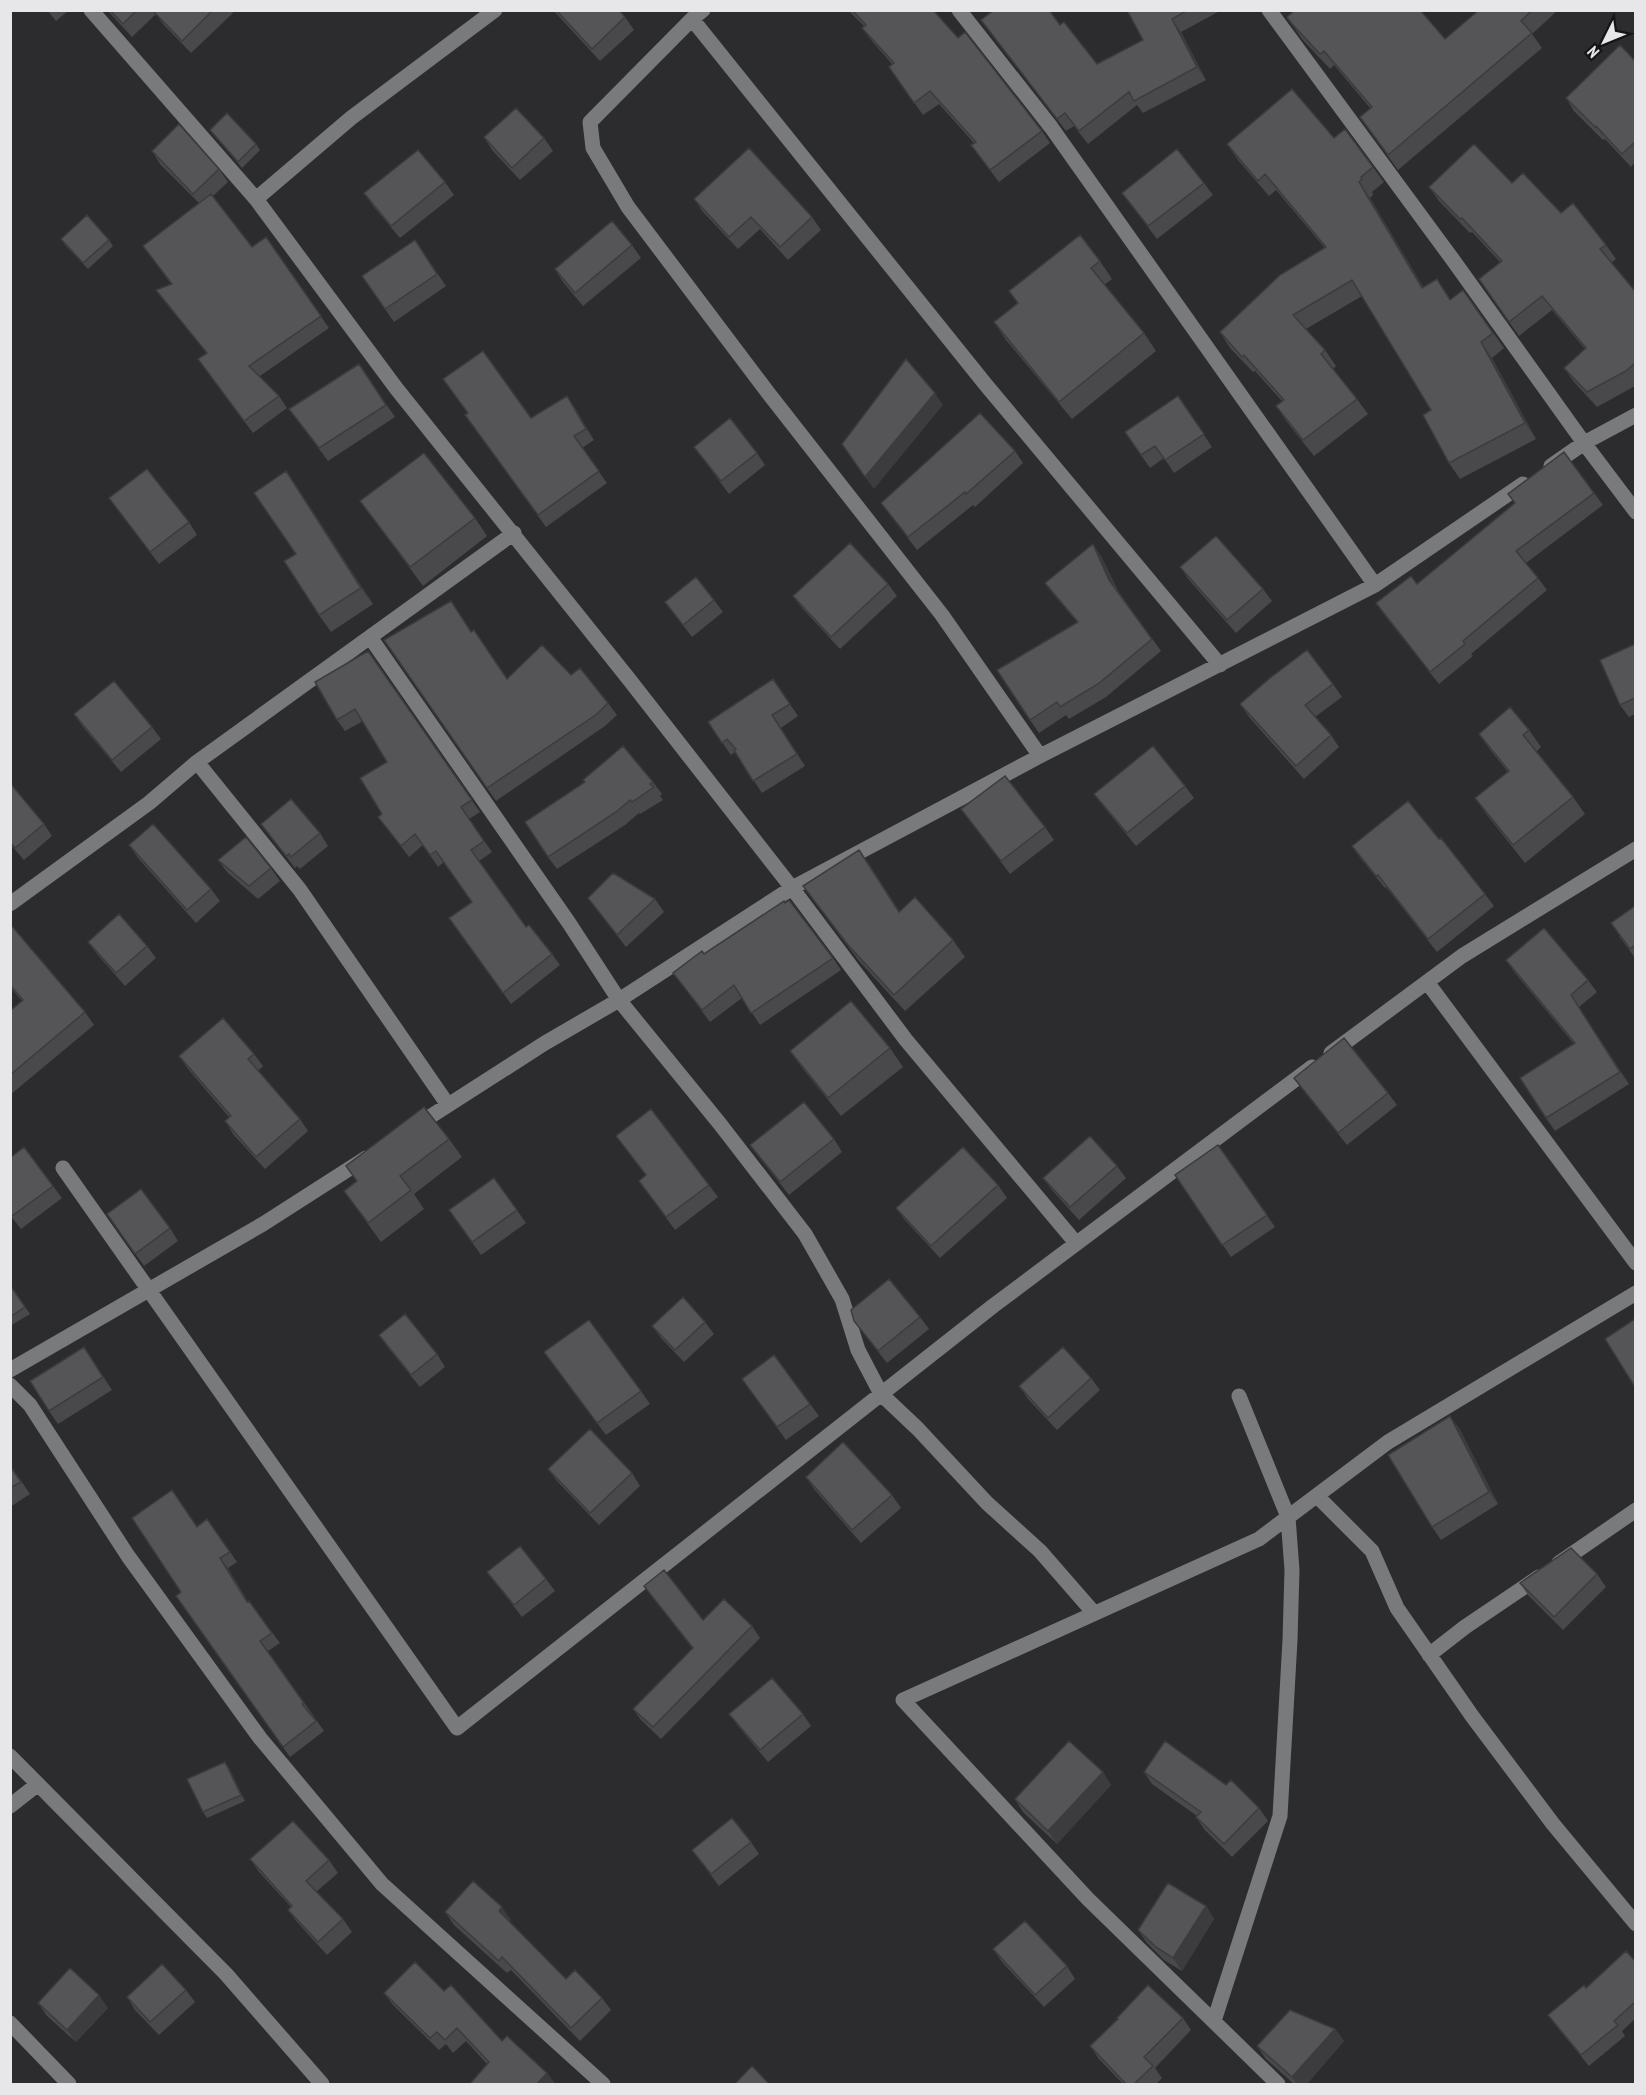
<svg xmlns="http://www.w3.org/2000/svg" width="1646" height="2095" font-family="'PT Sans Narrow',sans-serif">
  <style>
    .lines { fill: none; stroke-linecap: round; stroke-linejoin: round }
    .minor { stroke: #797a7b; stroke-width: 15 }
    .wall { fill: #49494c }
    .shaded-wall { fill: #3c3c3e }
    .building { fill: #555558; stroke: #3c3c3e; stroke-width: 1.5 }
  </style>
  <rect width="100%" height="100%" fill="#2c2c2f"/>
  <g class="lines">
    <!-- minor -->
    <path class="minor" d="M91,10L256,199L396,388L628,678L792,888L906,1040L1076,1243
      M703,10L692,19L590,122L593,148L628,207L769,394L942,615L1040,756
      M959,10L1051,127L1375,585
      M1269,10L1453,260L1584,443L1636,512
      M692,19L986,385L1220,665
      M256,199L351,118L495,10
      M1551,466L1584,443L1636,415
      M370,637L569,923L619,1000L720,1124L805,1234L842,1299L858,1350L881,1394L918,1429L987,1503L1040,1551L1094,1613
      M197,762L300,890L448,1105
      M10,904L149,803L197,762L514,533
      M1427,982L1636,1263
      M1331,1053L1462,956L1636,849
      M414,1127L545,1043L619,1000L792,888L1040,756L1375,585L1523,484
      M63,1168L457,1728L993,1306L1312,1067
      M10,1370L263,1224L366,1158
      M10,1385L30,1405L128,1556L260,1738L382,1884L603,2084
      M1317,1496L1372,1551L1397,1608L1472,1716L1553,1824L1636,1924
      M1559,1563L1636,1510
      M1429,1655L1465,1627L1539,1577
      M10,1756L226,1974L322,2084
      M10,1806L38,1784
      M1214,2021L1280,1816L1290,1640L1292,1570L1288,1517L1239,1396
      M10,2023L69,2084
      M1278,2084L1088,1899L903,1700L1259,1539L1388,1442L1636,1293"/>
  </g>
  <!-- wall -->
  <path class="wall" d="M47,10H69L56,21Z
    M107,10H231L233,13L191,53L163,24L156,14L132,37Z
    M553,10H619L625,17L634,30L600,61Z
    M848,10H933L1042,131L1050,143L999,182L971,145L974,143L939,104L923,115L889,67L892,64L871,40L862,28L864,26Z
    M1127,10H1217L1218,12L1181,32L1206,80L1143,113L1137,105L1088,144L1074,126L1066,131L981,20L1060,25L1097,64L1143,40Z
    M1479,10H1558L1532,34L1542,48L1398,170L1360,117L1371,109L1334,65L1330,69L1302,39L1287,17L1445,39Z
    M1635,61V162L1631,167L1605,139L1603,140L1574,111L1566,98Z
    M210,130L256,144L260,150L242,168Z
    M484,137L544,138L553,151L520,180L492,150Z
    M1334,138L1373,167L1384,182L1372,192L1373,195L1370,198L1423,287L1451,300L1463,290L1504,348L1492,358L1536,439L1460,479L1449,463L1431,410L1362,296L1306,329L1325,350L1336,366L1333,369L1357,399L1368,414L1314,456L1287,422L1276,406L1282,401L1255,371L1253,372L1230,348L1220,332L1325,248L1276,190L1269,196L1238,160L1227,144Z
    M152,151L219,169L228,182L213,196L252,247L266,237L329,328L260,376L279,396L287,408L253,433L207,371V353L165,302L156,290L171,284L143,246L199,203L160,164Z
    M445,182L454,195L400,238L373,206L364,193Z
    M1204,183L1213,195L1157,239L1122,193Z
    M1512,183L1561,213L1606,245L1616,259L1611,263L1635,291V386L1597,407L1574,382L1564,368L1585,349L1552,310L1519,336L1479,279L1500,262L1472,232L1470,233L1439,201L1429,187Z
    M694,199L812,217L821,230L788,260L760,229L738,249L703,212Z
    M61,239L109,240L113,246L88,269L65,245Z
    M415,240L446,286L394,322L362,276Z
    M632,245L641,258L583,306L563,282L555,269Z
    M1100,261L1112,279L1104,285L1144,333L1156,351L1072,419L1006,340L994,322L1017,303L1009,291Z
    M359,364L395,417L328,461L289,409Z
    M1178,396L1212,447L1174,473L1164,458L1150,468L1125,432Z
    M575,408L594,440L582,448L607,483L546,527L465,415L531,418Z
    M694,447L757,453L765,465L729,494Z
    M1015,451L1023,463L975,507L973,505L917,550L881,503Z
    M1564,452L1603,505L1526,563L1538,578L1547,590L1471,654L1473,656L1439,684L1385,616L1376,603L1417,584L1514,503Z
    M286,471L373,604L331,632L319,615L296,554Z
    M109,498L189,522L197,535L159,564Z
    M360,501L475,518L487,536L423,586Z
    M1101,556L1118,591L1161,651L1106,697L1069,719L1066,715L1039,733L1030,720L1077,622L1054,595L1045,583Z
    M1180,567L1263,589L1272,601L1236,633L1189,580Z
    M888,584L897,596L840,649L802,608L793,596Z
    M714,600L723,612L692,637L665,602Z
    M472,632L507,678L571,675L608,703L617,715L605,726L496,801L384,640Z
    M1635,644V714L1629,717L1620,705Z
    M368,651L480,812L469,819L492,852L479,861L526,927L552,954L560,965L511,1004L449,918L472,902L444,862L438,867L423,845L409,857L378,817L382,814L387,762L363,721L345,731L337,720Z
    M773,679L798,716L781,728L805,766L762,793L735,752L731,755L708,722Z
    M1333,684L1342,697L1315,717L1331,735L1339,747L1304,779L1249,717L1240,704Z
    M74,714L152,727L161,739L121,772L83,727Z
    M1529,730L1541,747L1536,752L1573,797L1585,814L1525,863L1487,815L1475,798L1508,772L1491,751L1479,734Z
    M653,782L662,794L660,796L663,800L640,814L639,813L625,825L557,869L548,857Z
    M10,783L44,824L52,836L24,860L10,844Z
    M1185,786L1194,798L1136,846L1103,806L1094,794Z
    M961,809L1045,827L1054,840L1010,874Z
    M261,824L320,833L328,846L300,869L297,866L295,868Z
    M1439,839L1485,894L1494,906L1437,952L1386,887L1385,888L1361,859L1352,846Z
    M129,845L211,889L220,901L196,923L138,858Z
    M218,860L271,868L280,881L258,899L227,872Z
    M871,867L899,911L953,940L965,957L905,1011L859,961L803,886Z
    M588,898L655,899L664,912L626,947Z
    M1635,906V958L1619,936Z
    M10,924L85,1012L94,1025L10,1095V1011L22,1001L10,987Z
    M88,942L147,946L156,958L125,986L97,954Z
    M704,954L833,958L841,970L760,1025L742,998L710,1022L673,973Z
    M1506,960L1588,980L1597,992L1579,1007L1629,1084L1555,1131L1546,1118L1574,1044L1515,973Z
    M890,1048L903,1067L841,1116L803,1069L790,1051Z
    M254,1054L263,1066L258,1071L300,1119L308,1131L265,1169L233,1134L225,1121L229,1117L188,1069L179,1056Z
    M1294,1078L1388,1093L1397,1105L1347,1145L1303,1090Z
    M616,1136L709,1185L718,1197L675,1230L639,1181L646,1175Z
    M449,1139L462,1157L414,1194L424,1209L381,1242L344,1191L357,1181L346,1166Z
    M834,1139L842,1152L789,1195L750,1145Z
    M1218,1145L1275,1227L1231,1257L1175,1175Z
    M10,1158L53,1186L62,1198L21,1229L10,1215Z
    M1117,1166L1126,1178L1079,1220L1052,1190L1043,1178Z
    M494,1178L526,1223L481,1255L449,1210Z
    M998,1185L1007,1198L940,1258L905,1220L896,1208Z
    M107,1214L170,1228L178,1241L144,1266Z
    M10,1285L30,1314L10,1326Z
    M920,1317L929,1329L887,1363L854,1321Z
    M705,1322L714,1334L684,1362L661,1338L652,1326Z
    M379,1335L437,1354L445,1367L420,1387L388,1348Z
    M84,1347L112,1390L58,1424L49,1411Z
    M544,1352L641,1391L650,1404L606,1435Z
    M774,1355L819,1416L786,1440L742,1379Z
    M1091,1378L1100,1390L1057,1430L1028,1399L1019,1386Z
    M1459,1428L1498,1504L1441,1540L1432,1527Z
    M10,1465L30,1494L10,1507Z
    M548,1469L632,1473L640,1486L599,1525L557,1481Z
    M806,1477L892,1495L901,1508L861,1543L814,1489Z
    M207,1519L237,1562L228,1568L248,1602L249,1601L280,1643L268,1651L324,1731L290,1757L176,1596L181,1592L197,1526Z
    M487,1572L546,1579L555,1591L522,1617Z
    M1597,1574L1606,1587L1563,1630L1528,1595L1520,1583Z
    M644,1586L703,1620L752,1626L760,1638L661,1739L641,1720L633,1709L692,1648Z
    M729,1714H803L811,1726L768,1762L738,1726Z
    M225,1762L229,1768L245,1801L207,1818L203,1812Z
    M1103,1772L1111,1785L1057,1844L1023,1812L1015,1799Z
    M1144,1772L1226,1785L1259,1808L1268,1821L1232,1857L1204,1829L1196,1817L1197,1816L1152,1784Z
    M751,1842L759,1854L719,1886L692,1850Z
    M250,1859L329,1860L338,1873L316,1892L343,1919L352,1932L327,1955L297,1922L288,1910L291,1907L259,1872Z
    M1206,1906L1214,1919L1182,1971L1164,1960L1147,1943L1138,1930Z
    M445,1912L511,1920L509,1921L566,1979L602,1998L611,2010L580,2041L511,1970L507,1973L454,1925Z
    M993,1949L1067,1966L1075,1979L1044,2007L1002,1962Z
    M1635,1961V2019L1622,2031L1625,2036L1589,2066L1556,2026L1548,2015L1586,1988Z
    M186,1990L195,2002L159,2035L135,2010L127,1997Z
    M444,1991L502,2041L547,2073L556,2085H469L487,2064L466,2041L453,2053L446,2044L439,2050L393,2005L384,1993Z
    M38,2003L108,2008L76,2042L47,2016Z
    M1183,2018L1191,2030L1155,2068L1162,2078L1155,2085H1124L1099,2059L1090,2046Z
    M1335,2029L1344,2041L1306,2085H1295L1266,2059L1257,2046Z"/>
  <!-- shaded-wall -->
  <path class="shaded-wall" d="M1172,19L1181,32L1206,80L1197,67Z
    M1359,182L1370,198L1433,303L1422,288Z
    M1481,342L1492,358L1536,439L1525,423Z
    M935,393L943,405L874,489L865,477Z
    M567,396L575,408L594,440L586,429Z
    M286,471L298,488L373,604L361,588Z
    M1093,544L1101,556L1118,593L1109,580Z
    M772,715L781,728L805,766L797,754Z
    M859,850L871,867L910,928L899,912Z
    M1571,995L1579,1007L1629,1084L1620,1072Z
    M84,1347L93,1360L112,1390L103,1377Z
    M1450,1416L1459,1428L1498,1504L1489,1492Z
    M220,1558L228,1568L255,1613L247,1602Z
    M225,1762L229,1768L245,1801L241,1795Z
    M1103,1772L1111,1785L1057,1844L1048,1831Z
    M1206,1906L1214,1919L1182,1971L1173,1958Z
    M502,1907L511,1920L508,1923L499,1911Z
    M99,1995L108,2008L76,2042L67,2030Z
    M1335,2029L1344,2041L1306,2085H1297L1292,2077Z
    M547,2073L556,2085H536Z"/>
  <!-- building -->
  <path class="building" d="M110,10H137L123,24Z
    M155,10H213L182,41L154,12Z
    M556,10H619L625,17L592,49Z
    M852,10H933L958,38L965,32L1042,131L990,170L971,145L976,142L930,91L914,103L889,67L894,63L862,28L866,25Z
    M994,10H1049L1060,25L1064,22L1097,64L1143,40L1127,10H1188L1172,19L1197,67L1134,101L1129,92L1079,131L1065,113L1057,119L981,20Z
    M1295,10H1420L1445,39L1479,10H1532L1521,21L1532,33L1388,155L1360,117L1372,107L1324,51L1320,54L1292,24L1287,17Z
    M1620,45L1635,61V142L1622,154L1596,126L1595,127L1566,98Z
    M1292,89L1334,138L1345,129L1373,167L1361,177L1362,179L1359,182L1422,288L1437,279L1450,300L1463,290L1493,333L1481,342L1525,423L1449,463L1423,415L1431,410L1352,280L1293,315L1325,350L1321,354L1357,399L1303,440L1276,406L1284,400L1244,355L1242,357L1220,332L1280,275L1326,247L1265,174L1258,181L1227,144Z
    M516,108L544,138L512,168L484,137Z
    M227,113L256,144L238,162L210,130Z
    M179,124L219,169L193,194L152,151Z
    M1474,144L1512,183L1523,173L1561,213L1573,203L1606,245L1600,249L1635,291V363L1626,371L1587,392L1564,368L1586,348L1542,296L1509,322L1479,279L1502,261L1462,218L1460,219L1429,187Z
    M749,148L812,217L780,247L751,217L729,237L694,199Z
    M1177,149L1204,183L1148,226L1122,193Z
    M418,150L445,182L391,226L364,193Z
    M211,194L252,247L266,237L321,316L249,366L279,396L244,421L198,359L207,353L156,290L172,284L143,246Z
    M87,215L109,240L83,263L61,239Z
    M612,221L632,245L575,293L555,269Z
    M1080,235L1100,261L1091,268L1144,333L1059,402L994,322L1018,303L1009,291Z
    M415,240L437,274L385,309L362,276Z
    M483,351L531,418L567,396L586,429L574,436L599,471L538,515L465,415L468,413L443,379Z
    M906,359L935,393L865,477L842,444Z
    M359,364L386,405L319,448L289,409Z
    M1178,396L1204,434L1165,460L1155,446L1141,455L1125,432Z
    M980,413L1015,451L966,494L965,492L908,537L881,503Z
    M730,418L757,453L721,481L694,447Z
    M1564,452L1594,493L1516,551L1538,578L1463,641L1465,644L1430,672L1376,603L1411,576L1417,584L1515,503L1508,494Z
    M424,453L475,518L410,567L360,501Z
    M147,469L189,522L150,552L109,498Z
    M286,471L361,588L319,615L284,561L296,554L254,493Z
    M1216,536L1263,589L1227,620L1180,567Z
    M850,543L888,584L831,637L793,596Z
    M1093,544L1109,580L1152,639L1098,684L1060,707L1057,702L1030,720L997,670L1078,622L1045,583Z
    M696,577L714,600L683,625L665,602Z
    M451,601L471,632L474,630L507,679L542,645L571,675L580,668L608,703L597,714L487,788L384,640Z
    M1635,644V698L1620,705L1600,660Z
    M1307,650L1333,684L1305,705L1331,735L1296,766L1240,704L1270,678Z
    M368,651L472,800L461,807L484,841L471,850L526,927L529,925L552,954L503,993L449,918L472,902L436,851L430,855L415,834L401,846L378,817L382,814L360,778L387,762L355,709L337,720L315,682Z
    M773,679L790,704L772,715L797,754L753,781L734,750L736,749L727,739L722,743L708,722Z
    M114,681L152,727L112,760L74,714Z
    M1510,707L1529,730L1523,735L1573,797L1513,845L1475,798L1509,771L1479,734Z
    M623,746L653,782L650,784L654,787L632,802L630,800L616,812L548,857L525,822L585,782L583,780Z
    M1153,746L1185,786L1127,833L1094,794Z
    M1005,776L1045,827L1001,861L961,809Z
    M10,783L44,824L15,848L10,842Z
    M291,799L320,833L291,857L289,854L286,856L261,824Z
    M1408,801L1439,839L1441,838L1485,894L1428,939L1378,875L1376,876L1352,846Z
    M153,824L211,889L187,910L129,845Z
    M246,837L271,868L249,886L218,860Z
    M859,850L899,912L915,897L953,940L894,995L848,945L803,886Z
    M613,873L655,899L617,935L588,898Z
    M789,900L833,958L751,1013L734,985L702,1010L673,973L702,951L704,954L784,901L785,903Z
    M1635,906V945L1630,949L1611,923Z
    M119,914L147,946L116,973L88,942Z
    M10,924L85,1012L10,1075V1011L23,1000L10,985Z
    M1544,928L1588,980L1571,995L1620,1072L1546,1118L1520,1078L1575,1043L1506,960Z
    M851,1001L890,1048L828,1098L790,1051Z
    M223,1018L254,1054L248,1059L300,1119L256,1157L225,1121L231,1116L179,1056Z
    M1344,1038L1388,1093L1338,1133L1294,1078Z
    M804,1102L834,1139L780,1182L750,1145Z
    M424,1107L449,1139L400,1176L411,1190L368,1223L344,1191L357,1181L346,1166Z
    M651,1109L709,1185L666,1217L639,1181L646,1175L616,1136Z
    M1090,1136L1117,1166L1070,1207L1043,1178Z
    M1218,1145L1267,1215L1222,1245L1175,1175Z
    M24,1147L53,1186L12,1216L10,1214V1158Z
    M963,1147L998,1185L931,1246L896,1208Z
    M494,1178L517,1210L472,1242L449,1210Z
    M141,1189L170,1228L135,1254L107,1214Z
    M889,1279L920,1317L878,1351L854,1321L851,1310Z
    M10,1285L25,1307L10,1317Z
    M683,1297L705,1322L675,1350L652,1326Z
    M405,1314L437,1354L411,1375L379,1335Z
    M1635,1319V1387L1605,1339Z
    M589,1320L641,1391L597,1423L544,1352Z
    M84,1347L103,1377L49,1411L30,1381Z
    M1063,1347L1091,1378L1048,1418L1019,1386Z
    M774,1355L810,1404L777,1427L742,1379Z
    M1450,1416L1489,1492L1432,1527L1388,1455Z
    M590,1429L632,1473L590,1513L548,1469Z
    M843,1442L892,1495L852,1530L806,1477Z
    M10,1466L21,1482L10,1488Z
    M172,1490L197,1527L207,1519L230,1552L220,1558L247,1602L249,1601L272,1633L260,1641L304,1703L302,1704L316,1721L283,1747L176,1596L181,1592L132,1518Z
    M520,1546L546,1579L514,1605L487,1572Z
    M1571,1548L1597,1574L1554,1617L1520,1583Z
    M664,1570L703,1620L724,1599L752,1626L653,1727L633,1709L693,1648L644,1586Z
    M772,1678L803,1714L760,1750L729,1714Z
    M1069,1741L1103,1772L1048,1831L1015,1799Z
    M1165,1741L1226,1785L1231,1780L1259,1808L1224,1844L1196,1817L1201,1812L1144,1772Z
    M225,1762L241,1795L203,1812L187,1779Z
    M732,1818L751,1842L711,1874L692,1850Z
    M293,1821L329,1860L306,1881L343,1919L318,1942L288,1910L292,1906L250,1859Z
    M473,1881L502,1907L499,1911L566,1979L575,1970L602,1998L571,2028L502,1957L499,1961L445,1912Z
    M1168,1883L1206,1906L1173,1958L1156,1947L1138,1930Z
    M1025,1921L1067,1966L1035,1995L993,1949Z
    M1626,1951L1635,1961V2002L1614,2021L1618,2025L1581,2055L1548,2015L1584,1985L1586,1988Z
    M415,1962L444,1991L451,1985L502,2041L507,2036L547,2073L536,2085H469L489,2062L457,2028L445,2040L437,2032L430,2038L384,1993Z
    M162,1964L186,1990L150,2022L127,1997Z
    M70,1968L99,1995L67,2030L38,2003Z
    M1148,1985L1183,2018L1144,2057L1153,2066L1133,2085H1127L1090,2046L1118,2019L1117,2018Z
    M1290,2010L1335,2029L1292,2077L1257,2046Z
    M752,2066L770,2085H734Z"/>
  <!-- border -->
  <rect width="1646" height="2095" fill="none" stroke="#e7e7e9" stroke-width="24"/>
  <!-- north arrow -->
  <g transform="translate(1604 42) rotate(227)" stroke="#141516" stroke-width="4.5" paint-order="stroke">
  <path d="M0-4.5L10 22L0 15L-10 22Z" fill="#e7e7e9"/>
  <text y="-9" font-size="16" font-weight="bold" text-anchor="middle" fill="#e7e7e9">N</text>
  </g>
</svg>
